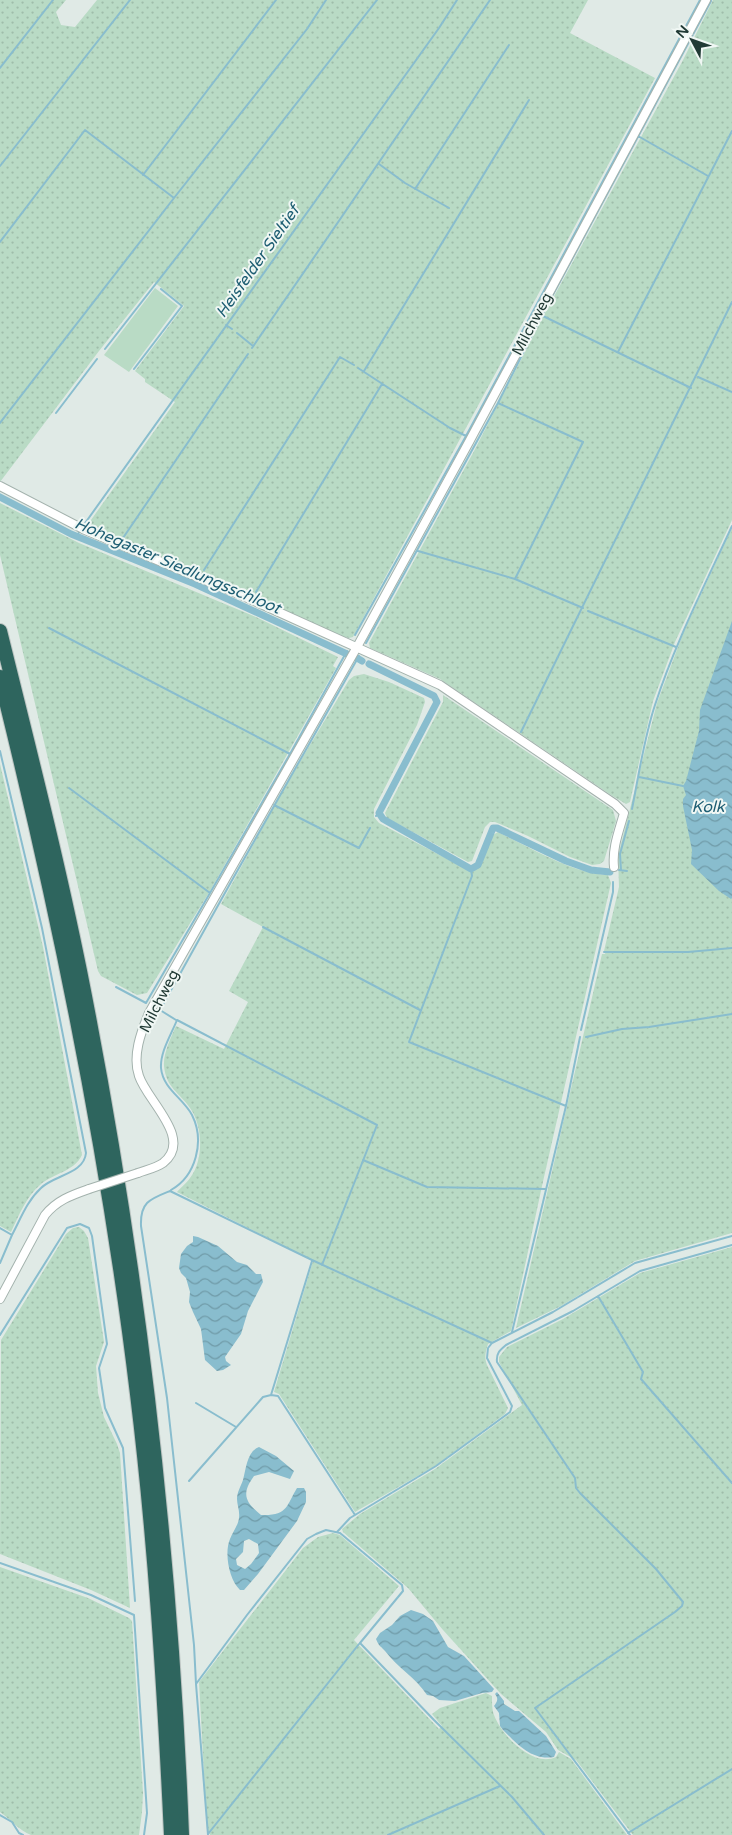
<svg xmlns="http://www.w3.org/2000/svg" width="732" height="1835" font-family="'Varela Round',sans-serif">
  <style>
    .green { fill: url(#green-dots) }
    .pitch { fill: #b9dbc5 }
    .water { fill: url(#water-waves); fill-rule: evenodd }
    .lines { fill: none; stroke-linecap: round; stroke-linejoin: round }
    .stream { stroke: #89bdce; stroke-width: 2 }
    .canal { stroke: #89bdce; stroke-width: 7 }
    .minor-casing { stroke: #a3b2ad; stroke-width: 10 }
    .motorway-casing { stroke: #bcc4c2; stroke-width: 16 }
    .minor { stroke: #fff; stroke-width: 8 }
    .motorway { stroke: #2e655e; stroke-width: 14 }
    .minor-bridge-casing { stroke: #a3b2ad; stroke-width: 10; stroke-linecap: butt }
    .minor-bridge { stroke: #fff; stroke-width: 8 }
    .labels { text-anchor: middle; stroke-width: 4; stroke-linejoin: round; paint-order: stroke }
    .street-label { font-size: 15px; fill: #213a35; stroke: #f0f7f4 }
    .water-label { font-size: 16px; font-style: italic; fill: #1e5e73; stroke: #f0f7f4 }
  </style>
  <defs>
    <pattern id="green-dots" width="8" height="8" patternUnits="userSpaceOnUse" patternTransform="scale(1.25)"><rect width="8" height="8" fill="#b9dbc5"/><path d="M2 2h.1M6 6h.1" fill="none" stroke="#9fbdaa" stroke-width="1.8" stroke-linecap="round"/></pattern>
    <pattern id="water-waves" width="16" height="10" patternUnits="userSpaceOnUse" patternTransform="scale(1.25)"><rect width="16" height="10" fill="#89bdce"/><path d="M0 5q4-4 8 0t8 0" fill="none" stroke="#709ba8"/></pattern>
  </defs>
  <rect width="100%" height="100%" fill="#e0eae6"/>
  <!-- green -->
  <path class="green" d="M0,0H66L56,12L61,25L75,27L97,0H588L570,33L655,78L353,637L349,638L341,636L196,571L86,527L175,402L145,382V379L135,371L184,306L154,282L99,351L0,482Z
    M713,0H732V520L675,642L653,701L630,802L626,804L611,795L440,679L370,648L369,643L473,453L546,311L682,62Z
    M0,503L79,543L256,617L338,657L333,666L336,668L210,891L147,993L137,995L101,976L98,971L0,555Z
    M732,528V1233L635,1261L561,1306L516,1328L602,954H605L606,951H604L619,887L618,856L657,703L684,631Z
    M364,674L389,682L424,698L425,702L417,725L374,809V817L379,823L470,871L480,867L493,835L498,832C529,847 574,874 608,875L611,883L542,1186L511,1331L488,1344C485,1353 484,1359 488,1367L508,1408L505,1414L435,1466L355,1512L279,1394L274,1392L313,1261L177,1192C181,1187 187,1183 190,1178C204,1160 203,1126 190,1108C180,1093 166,1088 164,1066C163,1054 171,1037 176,1026L224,1049L248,1002L229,991L263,927L221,904L283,790L349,680L354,676Z
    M443,695L613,810L616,821L604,861L600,864L592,865L570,857L528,836L495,822H490L485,827L472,861L468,862L387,818L385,813L443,702Z
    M0,764L43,947L82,1155C74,1172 53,1173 40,1185C26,1197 19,1215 11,1232L0,1226Z
    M79,1227L84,1231L88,1238L104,1342L96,1366L98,1393L104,1417L117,1444L120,1453L130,1608L91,1590L0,1554L1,1340L66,1234L73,1228Z
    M732,1247V1835H633L576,1760L558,1750L546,1732L501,1694L443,1630L408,1588L343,1532L342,1529L360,1514L435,1469L522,1405L499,1362V1357L507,1347L563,1319L640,1273Z
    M333,1533L340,1535L399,1586L354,1640L439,1729L442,1726L432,1714L440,1708L486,1693L492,1696C492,1702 492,1710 494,1715C502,1736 533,1768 556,1757L559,1752L571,1759L627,1835H210L207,1829L199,1682L303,1548L318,1537Z
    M0,1567L88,1598L129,1618L132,1621L143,1793L142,1812L139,1835H31C19,1830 11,1820 0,1812Z"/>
  <!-- pitch -->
  <path class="pitch" d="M155,288L178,306L129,372L104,355Z"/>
  <!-- water -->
  <path class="water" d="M732,621V898L731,899L719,891L691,864L692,850L683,806V799L686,795L683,786L686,781L699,731L700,710Z
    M193,1236L198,1237L218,1246L237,1262L247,1265L256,1274H261L263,1282L248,1311L241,1334L225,1357L226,1361L231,1365L223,1370L217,1371L205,1360L201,1329L193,1312L189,1302L190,1292L186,1278L181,1273L179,1268L181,1254L187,1246L193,1242Z
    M259,1447L276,1456L294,1471L290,1479L269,1472L254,1476C241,1494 245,1502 261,1515C288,1516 286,1506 297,1488H304L306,1492V1502L297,1521L258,1574L244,1590H240C229,1580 224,1553 230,1539C233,1531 238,1526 239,1518C240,1511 237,1505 237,1499C237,1492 241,1486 243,1480C246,1469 247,1451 259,1447ZM249,1539L258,1544L259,1553L251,1564L245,1569L237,1565L236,1559L243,1552L244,1541Z
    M411,1610L423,1614L433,1621L448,1647L464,1656L494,1689L492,1692L482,1693L455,1701L439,1700L433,1696L427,1695C416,1678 398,1668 385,1651C381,1646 379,1647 376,1639L380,1633L392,1625L400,1616Z
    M497,1692L504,1701V1704L515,1711H519L546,1736L556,1752L554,1757C532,1761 517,1744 503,1730L500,1726L499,1713L494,1706C497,1702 499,1699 495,1694Z"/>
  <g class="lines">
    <!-- stream -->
    <path class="stream" d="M0,68L53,0
      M638,136L708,176
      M379,164L405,183L449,208
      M0,166L130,0
      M143,175L276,0
      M415,189L509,45
      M0,242L85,130L174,198L307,29L326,0
      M543,316L691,388
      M226,325L232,329
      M237,333L253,346
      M252,348L490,0
      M105,349L377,0
      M618,352L732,131
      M134,369L182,306L161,289
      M364,371L529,100
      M698,377L732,392
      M498,403L583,442L515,579
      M56,413L97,359
      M0,423L174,198
      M466,436L700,0
      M83,526L439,28L457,0
      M77,535L81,530
      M123,538L248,354
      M418,551L515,579L583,608
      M115,552L117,548
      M204,570L340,357L354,365
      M256,592L382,384
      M588,611L676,647
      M49,628L290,754L210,893
      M355,635L466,436L450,428L358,368
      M366,643L498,403L542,315L711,1
      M521,732L732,302
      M0,751L42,928L86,1153C84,1174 54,1175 41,1188C27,1201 21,1218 12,1235
      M290,754L347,651
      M639,777L683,786
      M69,788L210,893L146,1003L116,987
      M274,805L359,848L370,828
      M632,809C639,774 644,738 655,705C675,643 705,585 732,526
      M376,816L379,813
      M471,869L472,876L409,1042L566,1106L580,1037
      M619,870L627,871
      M621,870L620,854L629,821
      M611,874L612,871
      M263,927L420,1010
      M604,952H688L732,948
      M176,1020L160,1010L231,882L359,656
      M581,1030L613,892V882
      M586,1037L622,1029L649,1027L732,1014
      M363,1160L427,1187L546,1189
      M171,1190C196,1176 205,1141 192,1115C183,1098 163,1089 161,1068C160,1052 171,1035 177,1020L377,1125L322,1265
      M0,1228L12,1235L0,1263
      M598,1296L643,1372L641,1379L732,1483
      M512,1332L566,1106
      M0,1335L67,1228L80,1224L89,1228L92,1236L107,1344L99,1368L105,1408L123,1448L135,1601
      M271,1395L312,1261
      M196,1403L236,1427
      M189,1481L263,1397L271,1395L278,1396L355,1515
      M337,1532L350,1518L436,1466L510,1412L512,1406L487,1358L488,1348L492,1343L553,1312L635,1263L732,1236
      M0,1563L91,1595L134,1615L147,1813L144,1835
      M196,1684L194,1645L167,1398L141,1226C140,1202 150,1199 170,1191L312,1260L492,1343
      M0,1815L12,1822L19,1833L23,1835
      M628,1833L732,1769
      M208,1834L359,1644
      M208,1835L196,1684L247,1615L307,1539L316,1534L326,1530L340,1533L402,1585L403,1591L360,1643L434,1720L512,1797L544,1835
      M388,1835L500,1786
      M630,1835L535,1708L675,1612L682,1606L683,1602L656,1569L580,1493L576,1488L575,1478L497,1362C496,1353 500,1350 506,1345L573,1311L640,1271L732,1245"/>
    <!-- canal -->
    <path class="canal" d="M0,497L71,534L195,584L347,654
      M357,658L362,661
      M369,664L434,696L437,702L379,813L383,819L471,869L478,865L493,828H497L566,861L591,870L610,872"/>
    <defs>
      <path id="minor" d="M0,486L85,530L243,596L440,685L615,804L624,813C619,831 612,848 614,867
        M138,1173C146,1170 156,1168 163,1163C194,1139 147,1101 139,1076C132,1056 141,1032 149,1013L357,647L469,442L706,0
        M0,1299L45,1215C57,1200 72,1195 89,1189"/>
      <path id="motorway" d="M0,631C28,744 57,857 80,971C137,1256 171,1545 182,1835
        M0,677C59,914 108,1152 137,1394C155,1541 164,1688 171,1835"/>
    </defs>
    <!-- minor casing -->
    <use href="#minor" class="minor-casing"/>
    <!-- motorway casing -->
    <use href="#motorway" class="motorway-casing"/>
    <!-- minor -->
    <use href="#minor" class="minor"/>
    <!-- motorway -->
    <use href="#motorway" class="motorway"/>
    <defs>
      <path id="minor-bridge" d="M89,1189L138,1173"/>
    </defs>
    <!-- minor-bridge casing -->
    <use href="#minor-bridge" class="minor-bridge-casing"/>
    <!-- minor-bridge -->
    <use href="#minor-bridge" class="minor-bridge"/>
  </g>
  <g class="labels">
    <!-- street labels -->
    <g class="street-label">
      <text transform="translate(532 324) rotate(-62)" y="5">Milchweg</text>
      <text transform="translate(159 1001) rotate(-63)" y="5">Milchweg</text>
    </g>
    <!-- water labels -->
    <g class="water-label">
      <text transform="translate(257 261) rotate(-55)" y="6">Heisfelder Sieltief</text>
      <text transform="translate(178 565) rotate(23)" y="6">Hohegaster Siedlungsschloot</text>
      <text x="708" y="812">Kolk</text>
    </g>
  </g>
  <!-- north arrow -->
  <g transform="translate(692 40) rotate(311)" stroke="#f0f7f4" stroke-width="4" paint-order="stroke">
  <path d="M0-4L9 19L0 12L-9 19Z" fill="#213a35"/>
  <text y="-8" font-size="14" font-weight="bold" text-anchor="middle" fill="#213a35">N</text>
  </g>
</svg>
